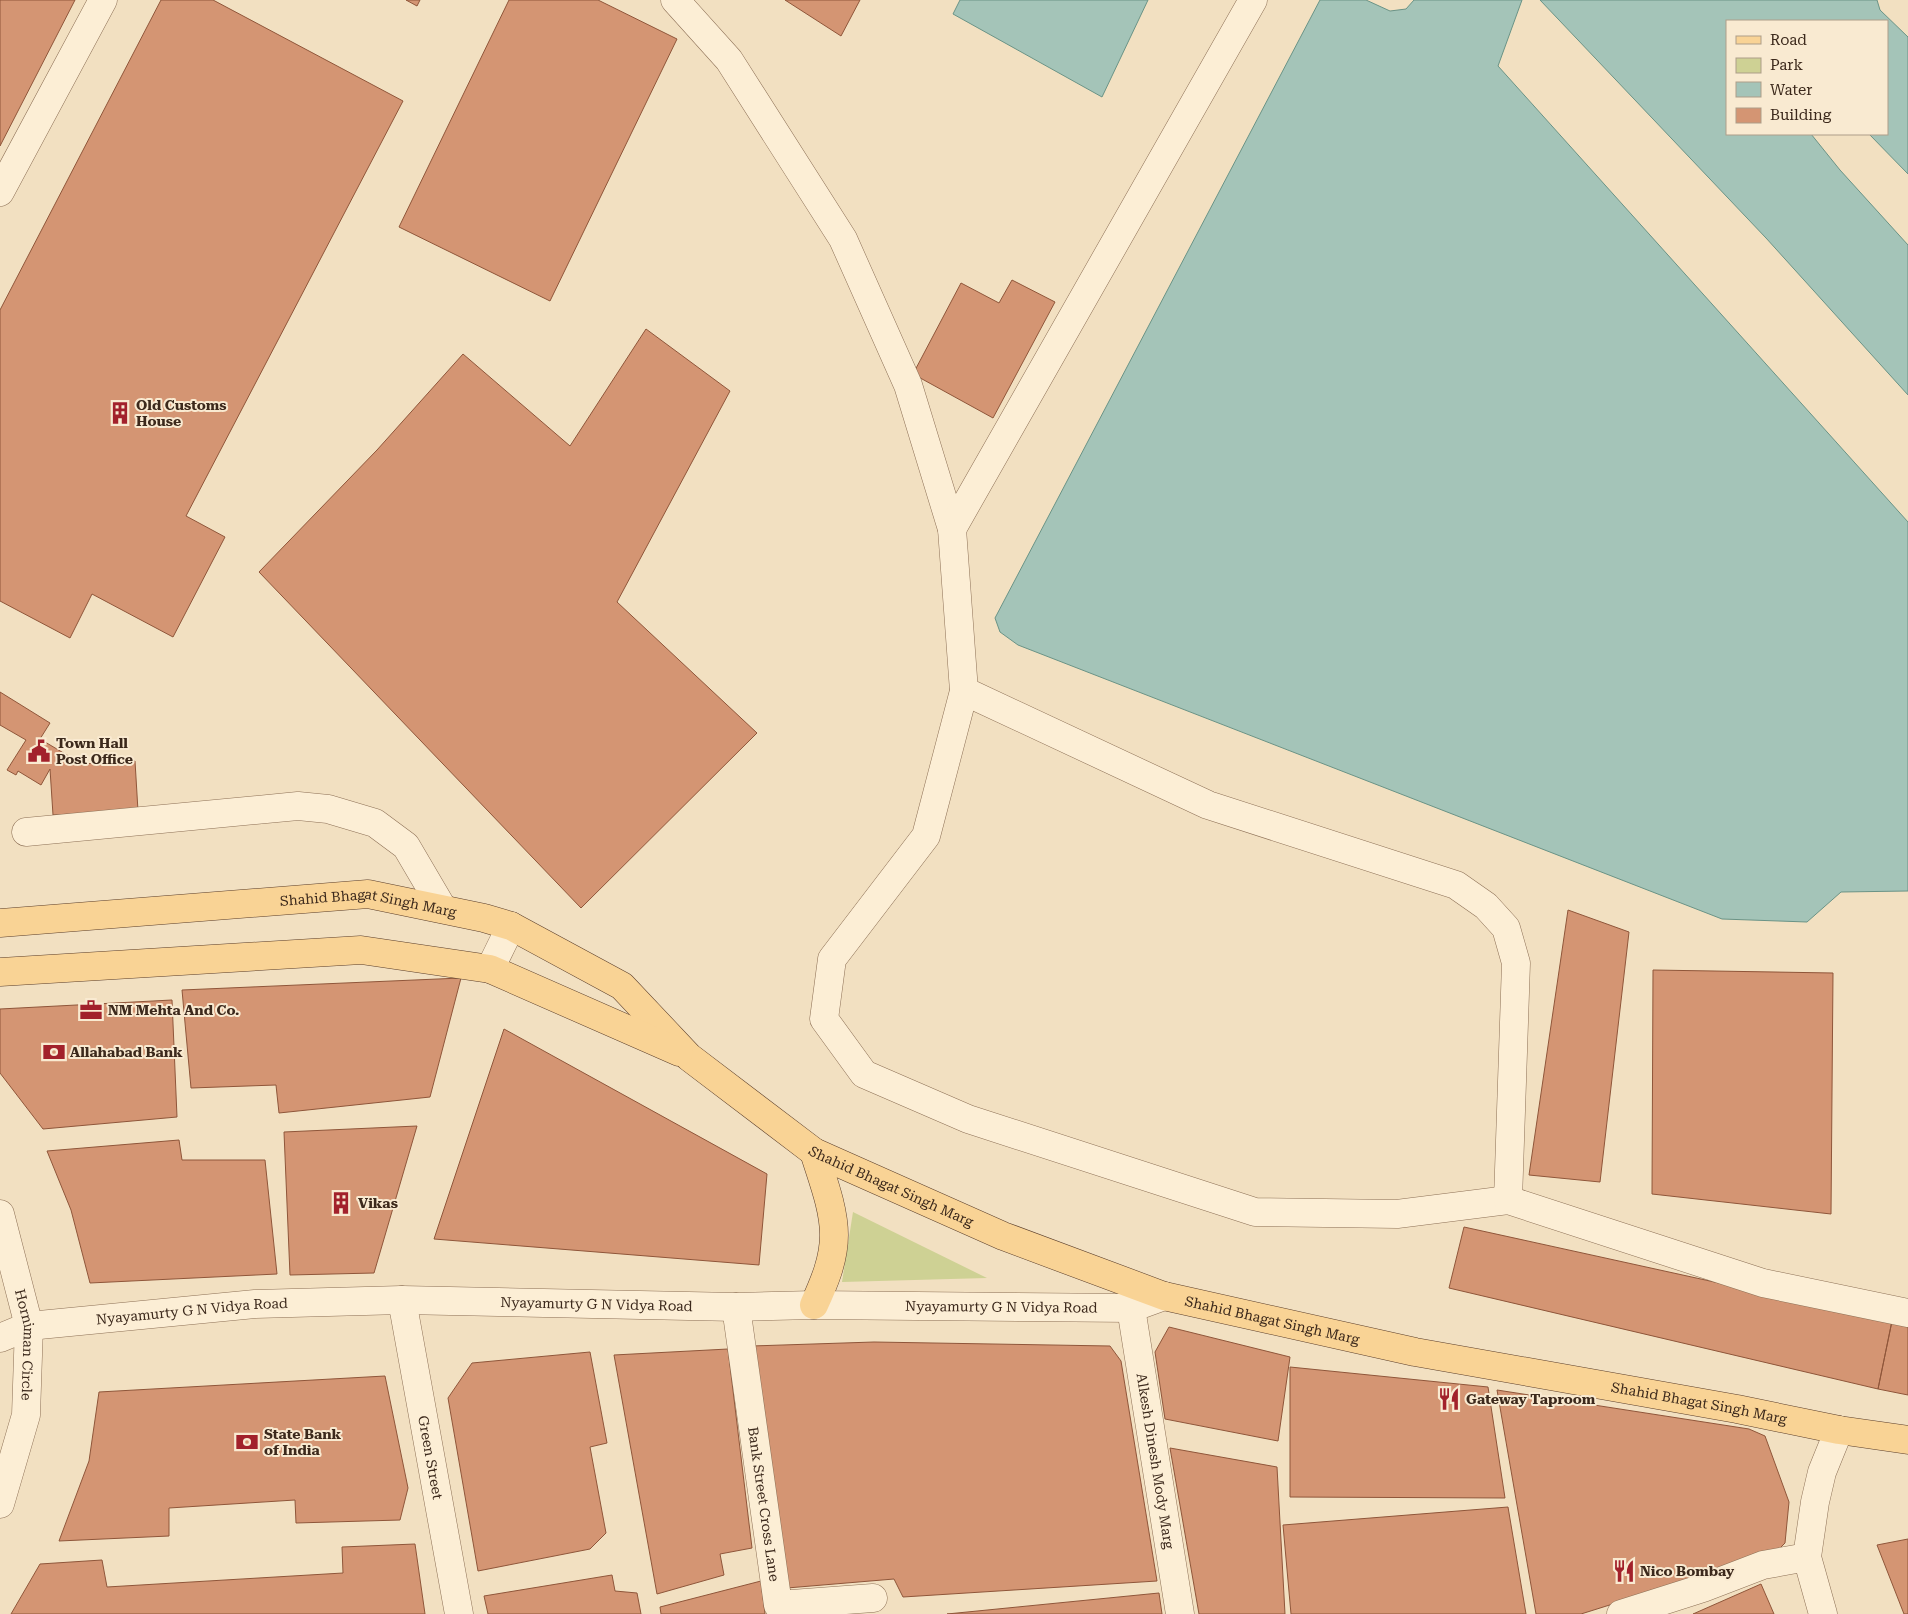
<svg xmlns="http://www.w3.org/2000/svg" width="1908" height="1614" font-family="'Roboto Serif',serif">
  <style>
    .green { fill: #ced194 }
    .water { fill: #a4c4b8; stroke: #6a9386 }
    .building { fill: #d49573; stroke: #8f563a }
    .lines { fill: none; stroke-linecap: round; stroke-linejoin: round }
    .minor-casing { stroke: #8d7056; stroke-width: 29 }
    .major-casing { stroke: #5b3e2b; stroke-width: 29 }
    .minor { stroke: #fceed5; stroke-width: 28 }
    .major { stroke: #f9d395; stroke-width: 28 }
    .labels { text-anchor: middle; stroke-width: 4; stroke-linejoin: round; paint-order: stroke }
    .poi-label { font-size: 14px; font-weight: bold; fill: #3c291c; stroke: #f9ead1; text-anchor: start }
    .street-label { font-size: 14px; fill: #3c291c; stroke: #f9ead1 }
  </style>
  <rect width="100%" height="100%" fill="#f2e0c1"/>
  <!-- green -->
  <path class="green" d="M853,1212L987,1278L842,1282Z"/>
  <!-- water -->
  <path class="water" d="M960,0H1148L1102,97L953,14Z
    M1320,0H1366L1390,11L1406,9L1414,0H1522L1498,66L1908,522V891L1841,892L1807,922L1722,919L1018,645L1000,632L995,618Z
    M1540,0H1877L1880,10L1908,37V174L1869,134H1887V21H1727V134H1811L1840,170L1908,245V395L1766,238Z"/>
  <!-- building -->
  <path class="building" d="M0,0H75L0,146Z
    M161,0H213L403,101L186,516L225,537L173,637L92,594L70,638L0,601V310Z
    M406,0H420L417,6Z
    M509,0H598L677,39L550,301L399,227Z
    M785,0H860L841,36Z
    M1012,280L1055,302L993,418L913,374L961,283L999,303Z
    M646,329L730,391L617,602L757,733L581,908L259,572L377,450L463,354L570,446Z
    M0,692L50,723L40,739L82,764L135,761L138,811L53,815L50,769L41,785L18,771L16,775L7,770L26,740L0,725Z
    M1568,910L1629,932L1600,1182L1529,1175Z
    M1653,970L1833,973L1831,1214L1652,1194Z
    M461,978L430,1097L279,1113L276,1085L191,1088L182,990Z
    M172,1000L177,1117L43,1129L0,1073V1009Z
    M504,1029L767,1174L759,1265L434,1239Z
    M417,1126L374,1273L290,1275L284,1132Z
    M179,1140L182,1160H265L277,1274L90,1283L71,1210L47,1151Z
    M1464,1227L1892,1321L1878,1389L1449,1288Z
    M1892,1321L1908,1324V1395L1878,1389Z
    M1169,1327L1290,1357L1278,1441L1165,1419L1155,1352Z
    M874,1342L1110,1346L1121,1361L1157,1581L903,1597L894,1579L787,1588L752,1346Z
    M728,1349L752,1548L720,1554L724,1575L657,1594L614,1355Z
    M590,1352L607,1443L590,1447L606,1533L590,1549L478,1571L448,1398L472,1363Z
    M1290,1367L1488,1387L1505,1498L1290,1497Z
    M385,1376L408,1488L400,1520L296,1523L295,1500L169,1508V1536L59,1541L89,1461L99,1392Z
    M1497,1390L1749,1429L1765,1436L1789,1502L1785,1543L1775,1553L1581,1614H1536Z
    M1170,1448L1277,1467L1285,1614H1199Z
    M1508,1507L1526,1614H1291L1283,1525Z
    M1908,1539V1614H1904L1877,1545Z
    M415,1544L425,1614H11L40,1564L102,1560L107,1587L343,1573L342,1547Z
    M612,1575L615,1591L637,1593L641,1614H488L484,1596Z
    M761,1581L765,1614H661L660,1607Z
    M1761,1584L1774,1614H1693Z
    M1159,1593L1162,1614H947Z"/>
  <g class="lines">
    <defs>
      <g id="minor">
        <path d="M675,0L729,60L843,239L908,385L952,529L964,691L926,836L832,959L824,1019L864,1074L968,1119L1255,1212L1397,1214L1508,1200L1763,1283L1908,1313"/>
        <path d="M0,192L103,0"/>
        <path d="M952,529L1253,0"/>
        <path d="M964,691L1208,805L1456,885L1486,906L1506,928L1516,963L1508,1200"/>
        <path d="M26,832L298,806L328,809L375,823L406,846L443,909"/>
        <path d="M490,969L511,926"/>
        <path id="s1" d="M0,1214L29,1326L26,1415L0,1504"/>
        <path id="s2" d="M402,1300L459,1614"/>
        <path id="s3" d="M736,1307L778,1605L873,1598"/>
        <path id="s4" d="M1131,1308L1180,1614"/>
        <path id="s5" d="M0,1338L29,1326L255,1304L402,1300L736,1307L814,1305L1131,1308L1164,1296"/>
        <path d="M1621,1614L1703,1588L1763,1565L1807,1557"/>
        <path d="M1823,1614L1807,1557L1815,1502L1822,1472L1839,1430"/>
      </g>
      <g id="major">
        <path id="s6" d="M0,923L368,894L484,918L511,926L622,986L689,1057L814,1152L1003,1236L1164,1296L1415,1352L1737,1409L1839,1430L1908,1440"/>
        <path d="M0,972L361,950L490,969L679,1052"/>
        <path d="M814,1305C824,1283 834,1260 834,1235C834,1208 822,1178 814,1152"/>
      </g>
    </defs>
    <!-- minor casing -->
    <use href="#minor" class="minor-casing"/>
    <!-- major casing -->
    <use href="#major" class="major-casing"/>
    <!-- minor -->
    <use href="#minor" class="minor"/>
    <!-- major -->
    <use href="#major" class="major"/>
  </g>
  <!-- icons -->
  <defs>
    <symbol id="building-bare" viewBox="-9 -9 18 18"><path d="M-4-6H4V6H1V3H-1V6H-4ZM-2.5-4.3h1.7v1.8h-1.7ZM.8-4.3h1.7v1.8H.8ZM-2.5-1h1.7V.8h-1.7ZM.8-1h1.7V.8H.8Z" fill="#a2212b" stroke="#f9ead1" stroke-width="2.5" paint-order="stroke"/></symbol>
    <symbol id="civic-bare" viewBox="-9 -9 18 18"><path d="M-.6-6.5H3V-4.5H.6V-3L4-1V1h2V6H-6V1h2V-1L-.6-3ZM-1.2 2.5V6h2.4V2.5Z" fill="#a2212b" stroke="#f9ead1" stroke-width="2.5" paint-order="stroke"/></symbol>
    <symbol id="office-bare" viewBox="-9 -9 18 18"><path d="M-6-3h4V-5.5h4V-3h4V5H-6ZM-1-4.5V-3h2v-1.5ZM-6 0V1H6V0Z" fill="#a2212b" stroke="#f9ead1" stroke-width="2.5" paint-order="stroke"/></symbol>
    <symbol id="bank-bare" viewBox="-9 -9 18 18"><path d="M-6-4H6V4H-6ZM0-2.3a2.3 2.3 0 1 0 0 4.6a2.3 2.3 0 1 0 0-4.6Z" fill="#a2212b" stroke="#f9ead1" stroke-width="2.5" paint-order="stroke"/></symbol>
    <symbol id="restaurant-bare" viewBox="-9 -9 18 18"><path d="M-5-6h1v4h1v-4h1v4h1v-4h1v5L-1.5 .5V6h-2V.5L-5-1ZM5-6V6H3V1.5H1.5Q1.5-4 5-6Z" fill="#a2212b" stroke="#f9ead1" stroke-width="2.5" paint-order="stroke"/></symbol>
  </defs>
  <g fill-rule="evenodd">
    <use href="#building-bare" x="104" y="397" width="32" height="32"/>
    <use href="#civic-bare" x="23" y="735" width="32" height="32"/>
    <use href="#office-bare" x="75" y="994" width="32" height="32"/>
    <use href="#bank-bare" x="38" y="1036" width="32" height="32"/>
    <use href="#building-bare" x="325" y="1187" width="32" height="32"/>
    <use href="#restaurant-bare" x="1433" y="1383" width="32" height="32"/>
    <use href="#bank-bare" x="231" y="1426" width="32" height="32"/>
    <use href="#restaurant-bare" x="1608" y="1555" width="32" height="32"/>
  </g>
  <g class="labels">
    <!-- poi labels -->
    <g class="poi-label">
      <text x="136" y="410">Old Customs<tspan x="136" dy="16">House</tspan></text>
      <text x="56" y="748">Town Hall<tspan x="56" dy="16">Post Office</tspan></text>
      <text x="108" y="1015">NM Mehta And Co.</text>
      <text x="70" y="1057">Allahabad Bank</text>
      <text x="358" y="1208">Vikas</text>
      <text x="1466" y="1404">Gateway Taproom</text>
      <text x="264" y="1439">State Bank<tspan x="264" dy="16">of India</tspan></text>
      <text x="1640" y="1576">Nico Bombay</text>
    </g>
    <!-- street labels -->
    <g class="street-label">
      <text dy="5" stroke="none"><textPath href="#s6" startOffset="370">Shahid Bhagat Singh Marg</textPath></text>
      <text dy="5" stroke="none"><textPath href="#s6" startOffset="981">Shahid Bhagat Singh Marg</textPath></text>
      <text dy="5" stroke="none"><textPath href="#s5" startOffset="600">Nyayamurty G N Vidya Road</textPath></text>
      <text dy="5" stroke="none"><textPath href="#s5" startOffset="1005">Nyayamurty G N Vidya Road</textPath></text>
      <text dy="5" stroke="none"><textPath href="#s5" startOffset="195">Nyayamurty G N Vidya Road</textPath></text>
      <text dy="5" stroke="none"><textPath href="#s6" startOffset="1386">Shahid Bhagat Singh Marg</textPath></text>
      <text dy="5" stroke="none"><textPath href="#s1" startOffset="134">Horniman Circle</textPath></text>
      <text dy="5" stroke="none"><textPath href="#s6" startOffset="1821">Shahid Bhagat Singh Marg</textPath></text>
      <text dy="5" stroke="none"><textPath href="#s2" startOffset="160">Green Street</textPath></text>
      <text dy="5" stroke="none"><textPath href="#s4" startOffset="155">Alkesh Dinesh Mody Marg</textPath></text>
      <text dy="5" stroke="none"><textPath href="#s3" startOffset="199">Bank Street Cross Lane</textPath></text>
    </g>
  </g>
  <!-- legend -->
  <rect x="1726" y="20" width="162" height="115" fill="#f9ead1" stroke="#ad9d89"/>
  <rect x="1736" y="36" width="25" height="8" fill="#f9d395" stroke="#ad9d89"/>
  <text x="1770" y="45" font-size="15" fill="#3c291c">Road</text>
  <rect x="1736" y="58" width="25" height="15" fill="#ced194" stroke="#ad9d89"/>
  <text x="1770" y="70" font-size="15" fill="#3c291c">Park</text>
  <rect x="1736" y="82" width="25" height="15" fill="#a4c4b8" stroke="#ad9d89"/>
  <text x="1770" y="95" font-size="15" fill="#3c291c">Water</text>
  <rect x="1736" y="108" width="25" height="15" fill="#d49573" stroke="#ad9d89"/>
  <text x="1770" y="120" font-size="15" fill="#3c291c">Building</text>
</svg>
